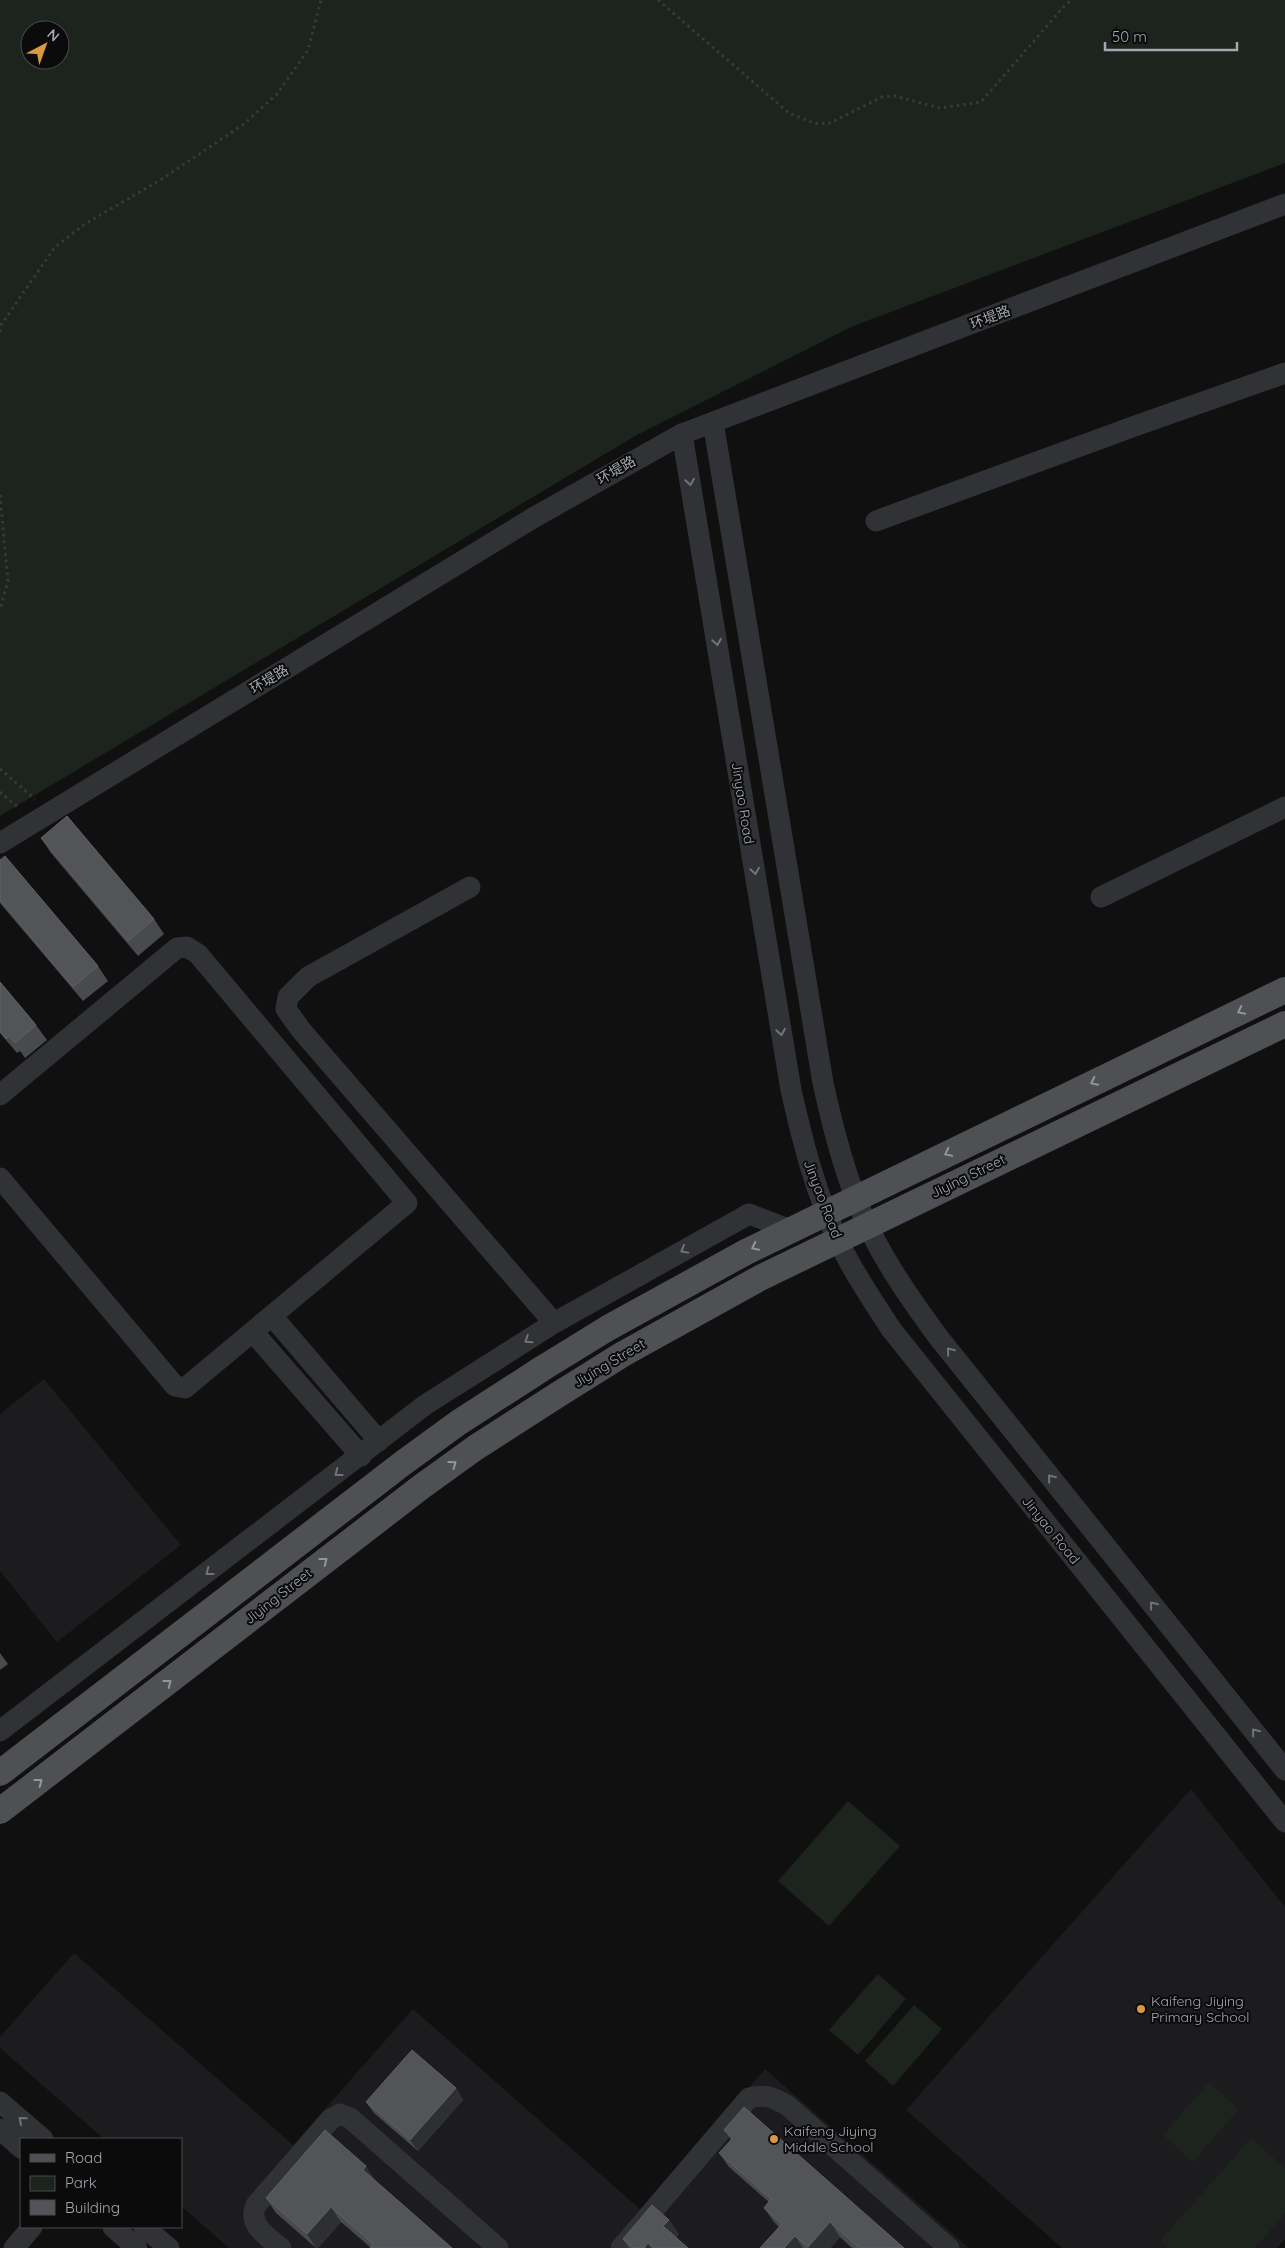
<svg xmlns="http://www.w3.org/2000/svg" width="1285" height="2248" font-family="Quicksand,'Noto Sans SC',sans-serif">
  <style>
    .built { fill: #1c1c1e }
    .green { fill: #1d231d; fill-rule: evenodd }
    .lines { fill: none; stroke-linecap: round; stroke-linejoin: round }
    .path { stroke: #38393c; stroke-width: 3; stroke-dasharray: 2.5 4; stroke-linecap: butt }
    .minor { stroke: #313236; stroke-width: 21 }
    .major { stroke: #4e5054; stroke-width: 26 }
    .wall { fill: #494a4d }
    .shaded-wall { fill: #2e2f31 }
    .building { fill: #525458; stroke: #5f6166 }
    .oneway { stroke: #707379 }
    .oneway2 { stroke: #92969e }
    .poi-dot { fill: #da983f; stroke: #0b0b0c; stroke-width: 2 }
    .labels { text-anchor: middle; stroke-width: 4; stroke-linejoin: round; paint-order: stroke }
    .street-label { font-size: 14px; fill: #a3a8b0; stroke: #0b0b0c }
    .poi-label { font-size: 14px; fill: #a3a8b0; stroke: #0b0b0c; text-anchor: start }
  </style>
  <rect width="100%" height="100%" fill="#101011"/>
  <!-- built -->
  <path class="built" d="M44,1379L181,1545L57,1642L0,1571V1414Z
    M1191,1789L1285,1907V2239L1277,2248H1062L906,2110Z
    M74,1953L293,2145L413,2009L641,2210L765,2069L969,2248H229L181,2206V2139H104L0,2048V2037Z"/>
  <!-- green -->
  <path class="green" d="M0,0H1285V163L851,327L635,436L0,816ZM30,30H60V60H30Z
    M848,1801L900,1846L829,1926L778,1881Z
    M878,1974L906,1999L858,2055L829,2030Z
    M914,2005L942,2029L893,2086L865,2061Z
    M1209,2082L1239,2109L1193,2162L1163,2135Z
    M1251,2138L1285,2168V2214L1255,2248H1167L1160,2241Z"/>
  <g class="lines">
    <!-- path -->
    <path class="path" d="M658,0L789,113L813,123L828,124L882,97L895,96L940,108L981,102L1066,4L1073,0
      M0,332L1,325L55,247L85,224L162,179L244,124L277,94L308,50L321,0
      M0,495L8,581L0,609
      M0,769L35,799
      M0,792L20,809"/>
    <!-- minor -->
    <path class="minor" d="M713,422L823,1083C832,1124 842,1165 858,1204C878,1253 908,1296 939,1338L1285,1770
      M682,434L791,1090C803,1143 816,1195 840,1244C854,1274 873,1301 891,1329L1285,1822
      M876,521L1135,426L1285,373
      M0,843L533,518L682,434L1285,204
      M470,887L308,977L288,997L286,1009L301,1030L554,1323
      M1101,897L1285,807
      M0,1095L177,948L187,947L198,954L407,1203L185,1388L175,1386L0,1178
      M272,1316L379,1441
      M253,1332L361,1456
      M0,1731L425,1405L554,1323L749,1214L791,1230
      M0,2102L43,2139
      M0,2129L21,2148
      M113,2227L137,2248
      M144,2227L169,2248
      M14,2248L32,2227
      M281,2248C268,2237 247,2225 256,2205L331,2119L340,2114L350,2118L498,2248
      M621,2248L749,2098C766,2094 773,2097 788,2106L949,2248"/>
    <!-- major -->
    <path class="major" d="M0,1773L403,1463L458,1423L543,1368L608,1328L746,1252L1285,990
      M0,1811L421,1487L475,1448L559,1394L623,1354L760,1278L1285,1024"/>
  </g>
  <!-- wall -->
  <path class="wall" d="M41,838L154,919L164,934L138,956L51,853Z
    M0,860L98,966L108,981L83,1001L0,903Z
    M0,982L36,1025L47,1040L25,1058L20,1051L17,1053L0,1033Z
    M0,1653L8,1664L0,1670Z
    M456,2088L463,2100L418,2151L374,2113L366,2102Z
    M724,2130L904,2248H852L840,2237L830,2248H760L779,2227L774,2222L764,2208L769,2202L729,2167L719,2153L731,2140Z
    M376,2181L452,2248L370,2247L341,2222L318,2248H316L276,2213L266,2198Z
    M669,2220L679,2234L676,2238L688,2248H629L623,2239Z"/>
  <!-- shaded-wall -->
  <path class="shaded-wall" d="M456,2088L463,2100L418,2151L410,2140Z
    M366,2166L376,2181L373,2185L363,2170Z
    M331,2207L341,2222L318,2248H316L307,2234Z
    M669,2220L679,2234L673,2241L663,2226Z
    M830,2222L840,2237L830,2248H809L808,2247Z
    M795,2236L803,2248H784Z
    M648,2243L651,2248H644Z"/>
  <!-- building -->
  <path class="building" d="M67,816L154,919L128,941L41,838Z
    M5,856L98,966L73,987L0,900V860Z
    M0,982L36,1025L15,1043L9,1036L6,1039L0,1031Z
    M412,2050L456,2088L410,2140L366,2102Z
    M744,2107L904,2248H859L830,2222L808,2247L795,2236L784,2248H760L782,2224L764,2208L771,2199L719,2153L733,2138L724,2130Z
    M325,2130L366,2166L363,2170L452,2248H370L373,2244L331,2207L307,2234L266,2198Z
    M652,2205L669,2220L663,2226L688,2248H654L648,2243L644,2248H633L623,2239Z"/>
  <!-- one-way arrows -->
  <defs><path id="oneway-chevron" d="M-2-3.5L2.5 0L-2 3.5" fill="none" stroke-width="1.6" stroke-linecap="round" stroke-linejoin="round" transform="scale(1.25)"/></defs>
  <g class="oneway">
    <use href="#oneway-chevron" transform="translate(690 482) rotate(81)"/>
    <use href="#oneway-chevron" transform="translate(717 642) rotate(81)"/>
    <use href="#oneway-chevron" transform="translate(755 871) rotate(81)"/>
    <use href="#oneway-chevron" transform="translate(781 1032) rotate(81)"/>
    <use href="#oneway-chevron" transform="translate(684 1250) rotate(151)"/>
    <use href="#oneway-chevron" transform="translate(528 1340) rotate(147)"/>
    <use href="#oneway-chevron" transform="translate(950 1351) rotate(-129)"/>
    <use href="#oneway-chevron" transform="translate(338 1473) rotate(142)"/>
    <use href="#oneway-chevron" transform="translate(1051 1478) rotate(-129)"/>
    <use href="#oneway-chevron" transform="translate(209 1572) rotate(143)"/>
    <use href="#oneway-chevron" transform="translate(1153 1605) rotate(-129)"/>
    <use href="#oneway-chevron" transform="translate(1255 1732) rotate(-129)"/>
    <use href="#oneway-chevron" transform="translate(22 2120) rotate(-139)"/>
  </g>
  <g class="oneway2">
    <use href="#oneway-chevron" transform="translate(1241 1011) rotate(154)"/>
    <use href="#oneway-chevron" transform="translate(1094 1082) rotate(154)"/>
    <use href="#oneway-chevron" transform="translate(948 1153) rotate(154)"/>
    <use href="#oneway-chevron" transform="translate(755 1247) rotate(154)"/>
    <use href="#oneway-chevron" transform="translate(453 1464) rotate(-36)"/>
    <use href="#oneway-chevron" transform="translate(324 1561) rotate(-38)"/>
    <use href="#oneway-chevron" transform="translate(168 1683) rotate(-38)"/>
    <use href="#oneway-chevron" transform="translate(39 1782) rotate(-37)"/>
  </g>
  <!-- markers -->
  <g class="poi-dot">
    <circle cx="1141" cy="2009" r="5"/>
    <circle cx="774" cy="2139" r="5"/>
  </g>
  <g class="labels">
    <!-- street labels -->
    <g class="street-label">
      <text transform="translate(990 317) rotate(-21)" y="5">环堤路</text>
      <text transform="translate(616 470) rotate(-30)" y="5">环堤路</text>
      <text transform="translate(269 679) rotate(-31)" y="5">环堤路</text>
      <text transform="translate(743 803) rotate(81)" y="5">Jinyao Road</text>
      <text transform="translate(968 1176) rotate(-26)" y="5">Jiying Street</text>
      <text transform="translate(823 1199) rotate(69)" y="5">Jinyao Road</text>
      <text transform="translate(609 1363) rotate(-31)" y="5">Jiying Street</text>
      <text transform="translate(1051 1530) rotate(51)" y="5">Jinyao Road</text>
      <text transform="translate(278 1596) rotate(-38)" y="5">Jiying Street</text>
    </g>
    <!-- poi labels -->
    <g class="poi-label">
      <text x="1151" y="2006">Kaifeng Jiying<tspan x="1151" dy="16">Primary School</tspan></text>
      <text x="784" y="2136">Kaifeng Jiying<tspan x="784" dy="16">Middle School</tspan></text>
    </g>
  </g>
  <!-- legend -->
  <rect x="20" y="2138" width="162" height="90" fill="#0b0b0c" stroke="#484a4e"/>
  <rect x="30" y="2154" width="25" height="8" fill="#4e5054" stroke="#484a4e"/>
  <text x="65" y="2163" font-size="15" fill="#a3a8b0">Road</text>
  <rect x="30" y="2176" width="25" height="15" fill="#1d231d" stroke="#484a4e"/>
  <text x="65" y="2188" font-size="15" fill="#a3a8b0">Park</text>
  <rect x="30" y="2200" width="25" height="15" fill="#525458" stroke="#484a4e"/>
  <text x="65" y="2213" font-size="15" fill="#a3a8b0">Building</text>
  <!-- north arrow -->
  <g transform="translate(45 45) rotate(41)"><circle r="24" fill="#0b0b0c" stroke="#484a4e"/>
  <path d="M0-4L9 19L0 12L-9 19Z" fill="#da983f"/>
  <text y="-8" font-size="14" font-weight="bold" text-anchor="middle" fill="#a3a8b0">N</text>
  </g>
  <!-- scale -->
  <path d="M1105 42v8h132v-8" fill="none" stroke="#a3a8b0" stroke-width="2.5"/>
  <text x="1112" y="42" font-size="15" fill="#a3a8b0" stroke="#0b0b0c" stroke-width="4" paint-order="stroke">50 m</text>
</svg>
